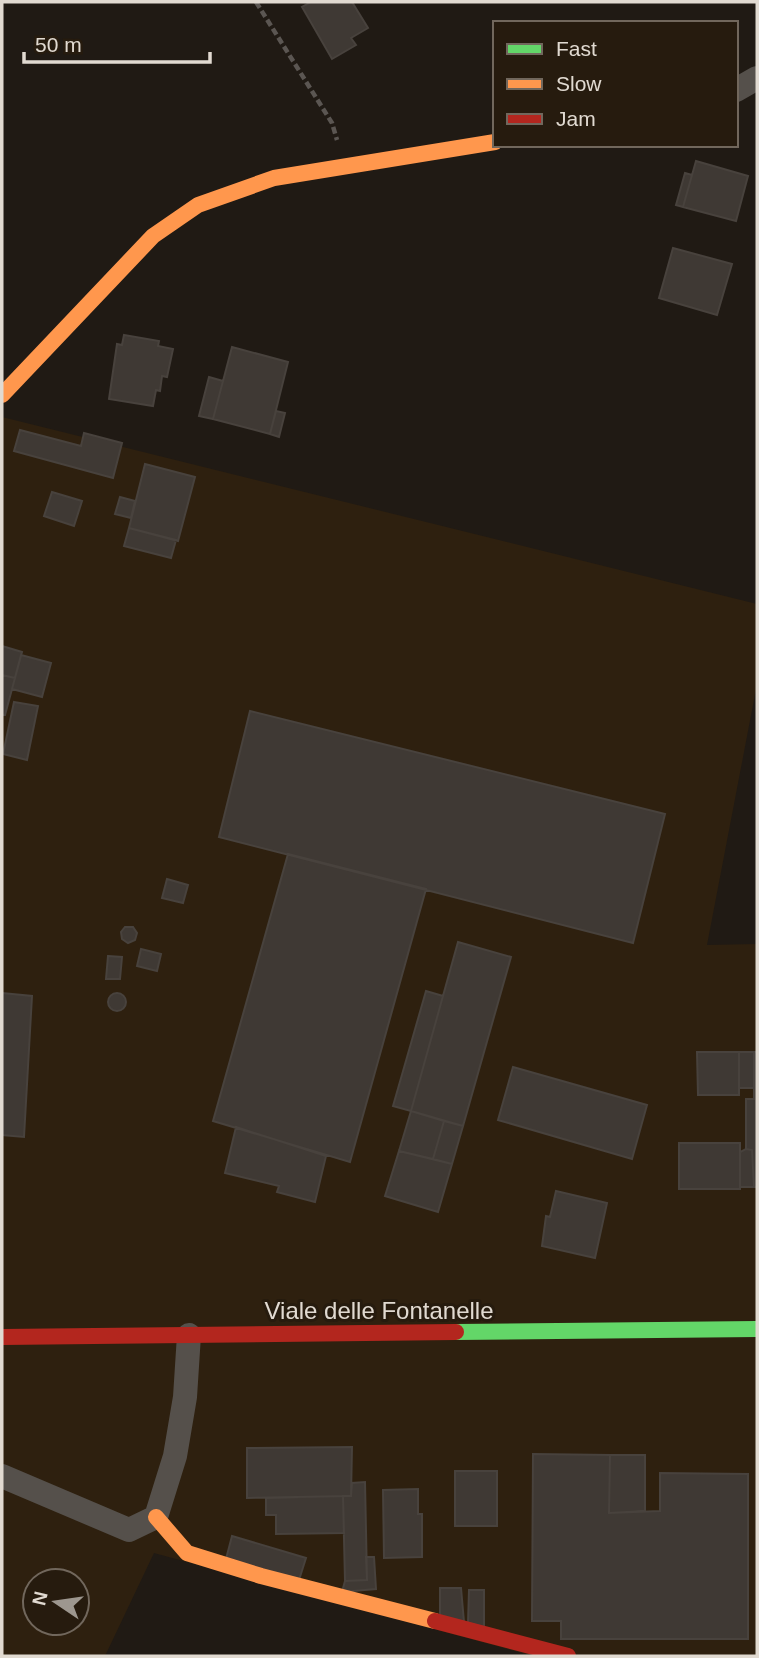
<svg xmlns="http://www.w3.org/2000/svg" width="759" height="1658" font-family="Arial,sans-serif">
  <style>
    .built { fill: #2e200f; fill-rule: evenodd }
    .building { fill: #3f3934; stroke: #48423d; stroke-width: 2 }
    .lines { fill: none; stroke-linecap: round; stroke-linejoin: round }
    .path { stroke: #5b5652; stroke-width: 4.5; stroke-dasharray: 7 3.5; stroke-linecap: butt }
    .street { stroke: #55504b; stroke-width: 24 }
    .fast { stroke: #63d668; stroke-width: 16 }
    .slow { stroke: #ff974d; stroke-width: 16 }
    .jam { stroke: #b3261e; stroke-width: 16 }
    .labels { text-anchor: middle; stroke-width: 6; stroke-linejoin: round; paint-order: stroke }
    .street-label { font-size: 24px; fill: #e1dad1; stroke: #261b0e }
  </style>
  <rect width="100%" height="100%" fill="#201a14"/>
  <!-- built -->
  <path class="built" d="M2,417L757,604V684L707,945L757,944V1656H533L154,1553L105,1656H2ZM35,1581H77V1623H35Z"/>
  <!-- building -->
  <path class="building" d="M311,2H352L368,28L351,38L356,45L332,59L302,7Z
    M696,161L748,176L736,221L683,207Z
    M685,173L692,175L683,207L676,205Z
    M673,248L732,264L717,315L659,298Z
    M124,335L159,341L158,346L173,349L167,377L162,376L160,391L156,390L153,406L109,399L117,344L122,345Z
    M232,347L288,362L270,434L213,419Z
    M209,377L223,381L213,419L199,416Z
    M276,411L285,413L279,437L270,434Z
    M20,430L81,446L84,433L122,443L113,478L14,451Z
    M145,464L195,477L178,541L129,528Z
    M52,492L82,501L74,526L44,516Z
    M120,497L135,501L131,518L115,514Z
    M129,528L176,540L171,558L124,546Z
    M2,646L22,652L15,678L2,675Z
    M21,655L51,663L42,697L12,689Z
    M2,675L15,678L5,715H2Z
    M14,702L38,706L27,760L3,754Z
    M250,711L665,814L633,943L219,837Z
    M288,854L426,889L350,1162L213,1121Z
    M167,879L188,885L183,903L162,898Z
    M125,927H133L137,933L135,940L128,943L122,939L121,932Z
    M458,942L511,957L463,1126L411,1111Z
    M141,949L161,954L157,971L137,966Z
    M108,956L122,957L120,979H106Z
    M426,991L443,996L411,1111L393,1106Z
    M108 1002a9 9 0 1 1 18 0a9 9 0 1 1-18 0Z
    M2,993L32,996L24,1137L2,1135Z
    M697,1052H739V1095H698Z
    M739,1052H754V1088H739Z
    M754,1052H757V1187H754L752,1150L746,1149V1099H754Z
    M513,1067L647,1105L632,1159L498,1120Z
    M411,1111L444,1121L433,1159L399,1151Z
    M444,1121L463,1126L452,1164L433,1159Z
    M236,1127L326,1156L315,1202L277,1192L279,1186L225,1173Z
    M679,1143H740V1189H679Z
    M746,1149L752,1150L754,1187H740V1152Z
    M399,1151L452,1164L438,1212L385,1196Z
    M556,1191L607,1203L595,1258L542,1246L546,1216L550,1217Z
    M352,1447L351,1496L247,1498V1448Z
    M533,1454L610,1455L609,1513L660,1511V1473L748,1474V1639H561V1621H532Z
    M610,1455H645V1511L609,1513Z
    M455,1471H497V1526H455Z
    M365,1482L367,1580L345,1581L343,1496H351L352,1483Z
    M418,1489V1514H422V1557L384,1558L383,1490Z
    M343,1496L344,1533L276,1534V1515H266V1498Z
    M232,1536L306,1558L299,1580L226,1559Z
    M366,1557H374L376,1589L342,1592L345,1581L367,1580Z
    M440,1588H461L464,1622L440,1617Z
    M469,1590H484V1627L468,1623Z"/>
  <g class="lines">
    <!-- path -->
    <path class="path" d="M256,2L332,123L337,140"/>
    <!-- street -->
    <path class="street" d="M736,90L757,78
      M2,1476L129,1530L156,1517L175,1456L185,1397L189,1335"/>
    <!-- fast -->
    <path class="fast" d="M456,1332L757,1329"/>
    <!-- slow -->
    <path class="slow" d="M2,395L153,236L198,205L274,178L495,142
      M156,1517L187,1553L261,1576L435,1621"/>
    <!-- jam -->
    <path class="jam" d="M2,1337L456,1332
      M435,1621L568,1656"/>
  </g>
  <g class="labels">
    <!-- street labels -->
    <g class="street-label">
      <text x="379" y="1319">Viale delle Fontanelle</text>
    </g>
  </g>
  <!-- border -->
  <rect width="759" height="1658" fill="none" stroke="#e1dad1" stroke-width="7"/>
  <!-- legend -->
  <rect x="493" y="21" width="245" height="126" fill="#261b0e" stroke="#71675c" stroke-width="2"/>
  <rect x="507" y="44" width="35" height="10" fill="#63d668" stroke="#71675c" stroke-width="2"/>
  <text x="556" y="56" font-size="21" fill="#e1dad1">Fast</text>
  <rect x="507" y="79" width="35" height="10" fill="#ff974d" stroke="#71675c" stroke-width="2"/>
  <text x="556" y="91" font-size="21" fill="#e1dad1">Slow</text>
  <rect x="507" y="114" width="35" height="10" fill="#b3261e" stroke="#71675c" stroke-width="2"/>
  <text x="556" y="126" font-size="21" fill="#e1dad1">Jam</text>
  <!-- north arrow -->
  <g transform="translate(56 1602) rotate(283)"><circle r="33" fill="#261b0e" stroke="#71675c" stroke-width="2"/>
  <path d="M0-5L12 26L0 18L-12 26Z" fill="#9d978f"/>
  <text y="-10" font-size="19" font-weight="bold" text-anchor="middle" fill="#e1dad1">N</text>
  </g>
  <!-- scale -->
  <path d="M24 52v10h186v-10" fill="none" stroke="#e1dad1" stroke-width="3.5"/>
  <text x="35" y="52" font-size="21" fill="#e1dad1" stroke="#261b0e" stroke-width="5" paint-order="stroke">50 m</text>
</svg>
